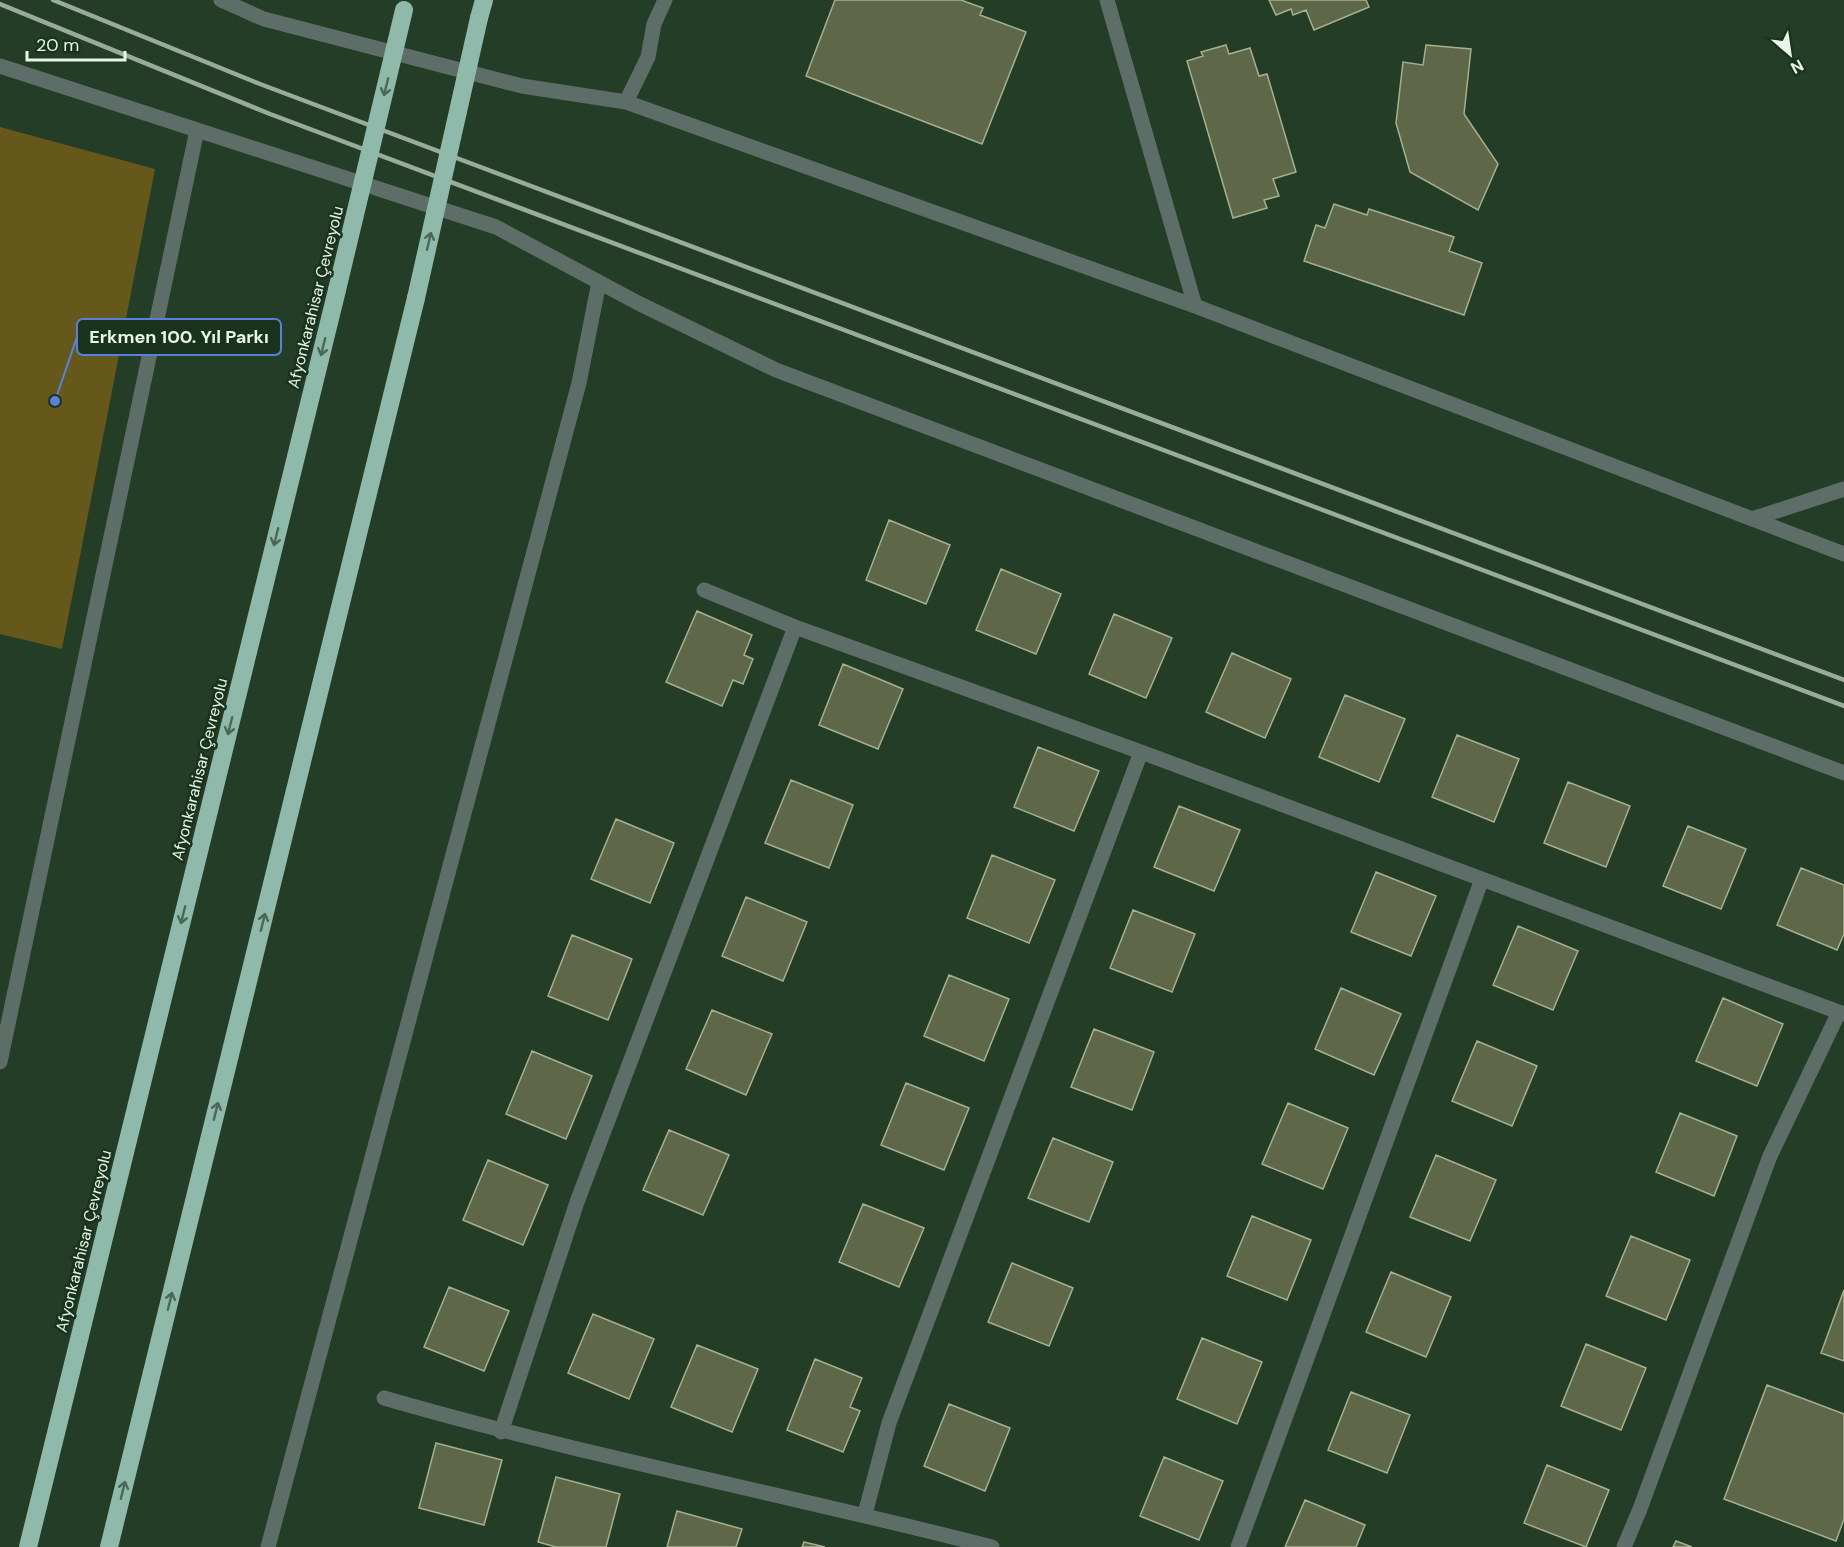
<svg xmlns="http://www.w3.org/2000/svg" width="1844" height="1547" font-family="'DM Sans',sans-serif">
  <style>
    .green { fill: #66581b }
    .building { fill: #5e6848; stroke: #a5b08e; stroke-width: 1.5 }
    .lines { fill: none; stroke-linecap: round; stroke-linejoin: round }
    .street { stroke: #5d6e68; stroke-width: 15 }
    .highway { stroke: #8fb9ab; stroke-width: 18 }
    .rail { stroke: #99ac9b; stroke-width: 4.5 }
    .highway-bridge { stroke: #8fb9ab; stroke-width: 18 }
    .oneway { stroke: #496956 }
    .labels { text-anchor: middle; stroke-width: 5; stroke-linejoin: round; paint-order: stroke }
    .street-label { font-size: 16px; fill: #e7f6e8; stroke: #1a331d }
    .leader { fill: none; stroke: #5a80dd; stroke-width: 2 }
    .callout-dot { fill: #5a80dd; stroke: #1a331d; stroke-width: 2 }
    .callout { fill: #1a331d; stroke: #5a80dd; stroke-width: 2 }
    .callout-label { font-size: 18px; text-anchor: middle; font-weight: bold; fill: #e7f6e8 }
  </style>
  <rect width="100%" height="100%" fill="#243d27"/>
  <!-- green -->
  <path class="green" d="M0,127L155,169L62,649L0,634Z"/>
  <!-- building -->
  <path class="building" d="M835,0H961L983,8L980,15L1026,32L982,144L806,76Z
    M1269,0H1366L1369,7L1314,30L1306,10L1293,15L1291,9L1276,15Z
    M1226,45L1229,54L1250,48L1259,76L1267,74L1296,172L1273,179L1279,196L1264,200L1267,208L1233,218L1187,61L1203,56L1201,52Z
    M1426,45L1471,49L1464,114L1498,164L1478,210L1410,172L1396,123L1403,62L1423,65Z
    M1334,204L1367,215L1369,209L1454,237L1449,251L1482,263L1464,315L1304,261L1316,225L1325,228Z
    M889,520L950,545L926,604L866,580Z
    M1001,569L1061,594L1036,654L976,630Z
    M697,611L752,635L744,655L753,659L743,684L733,680L722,706L666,682Z
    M1114,614L1172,638L1146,698L1089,674Z
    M1232,653L1291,679L1265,738L1206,712Z
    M843,664L903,689L878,749L819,725Z
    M1345,695L1405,719L1379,782L1319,757Z
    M1457,735L1519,759L1494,822L1432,797Z
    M1038,747L1099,771L1074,831L1014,807Z
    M791,780L853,805L829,868L765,843Z
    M1568,782L1630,806L1606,867L1544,843Z
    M1179,806L1240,830L1214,891L1154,867Z
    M616,819L674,843L650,903L591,879Z
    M1688,826L1746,849L1721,909L1663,886Z
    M992,855L1055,880L1029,943L967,918Z
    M1801,868L1844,885V934L1837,950L1777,925Z
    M1376,872L1436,896L1411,956L1351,932Z
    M746,897L807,922L783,981L722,956Z
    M1133,910L1195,934L1172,992L1110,968Z
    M1518,926L1578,951L1553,1010L1493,985Z
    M572,935L632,959L608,1020L548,996Z
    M949,975L1009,999L984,1061L924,1036Z
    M1341,988L1401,1014L1374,1075L1315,1049Z
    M1723,998L1783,1024L1757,1086L1696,1061Z
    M712,1010L772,1034L746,1095L686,1069Z
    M1094,1029L1154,1052L1132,1110L1071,1087Z
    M1477,1041L1537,1066L1512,1126L1452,1101Z
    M532,1051L592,1076L566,1139L506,1114Z
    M906,1083L969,1108L944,1170L881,1145Z
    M1288,1103L1348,1128L1323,1189L1262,1164Z
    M1680,1113L1737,1136L1714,1196L1656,1172Z
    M669,1130L729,1155L703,1215L643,1190Z
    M1053,1138L1113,1162L1089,1222L1028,1198Z
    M1436,1155L1496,1180L1470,1241L1410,1217Z
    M488,1160L548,1185L523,1245L463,1220Z
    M863,1204L924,1228L899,1287L839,1262Z
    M1252,1216L1311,1240L1287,1300L1227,1276Z
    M1631,1236L1690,1260L1666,1320L1606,1296Z
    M1012,1263L1073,1288L1049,1346L988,1322Z
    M1391,1272L1451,1297L1426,1357L1366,1332Z
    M449,1287L509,1311L484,1371L424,1347Z
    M1844,1290V1361L1821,1353Z
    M593,1314L654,1339L629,1399L568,1373Z
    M1202,1338L1262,1362L1237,1424L1177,1399Z
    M1586,1344L1646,1368L1621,1430L1561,1406Z
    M697,1345L758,1369L732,1432L671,1407Z
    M815,1359L862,1378L850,1407L860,1411L843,1452L787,1430Z
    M1767,1385L1844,1414V1519L1836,1541L1724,1499Z
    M1351,1392L1410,1415L1387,1473L1328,1450Z
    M949,1404L1010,1428L985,1491L924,1466Z
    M436,1443L502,1460L484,1525L419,1508Z
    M1164,1457L1223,1481L1199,1540L1140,1516Z
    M1547,1465L1609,1490L1586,1547L1524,1523Z
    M556,1477L620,1494L606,1547H556L538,1542Z
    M1305,1500L1365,1525L1356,1547H1285Z
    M677,1511L742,1529L736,1547H667Z
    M1676,1541L1692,1547H1673Z
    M804,1542L825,1547H802Z"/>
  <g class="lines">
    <!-- street -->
    <path class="street" d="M221,0L264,19L522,86L626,102
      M665,0L654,24L648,57L626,102L1195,306L1844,554
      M1107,0L1195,306
      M0,66L496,227L638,303L776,370L1844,773
      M1752,519L1844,489
      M704,590L795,627L1141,752L1844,1014
      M0,1062L197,130
      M384,1398C584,1456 790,1495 992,1547
      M501,1432L577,1202L795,627
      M865,1514L889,1423L1141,752
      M268,1547L579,383L599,282
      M1238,1547L1482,879
      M1624,1547L1640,1509L1770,1156L1839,1012"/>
    <!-- highway -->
    <path class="highway" d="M479,18L484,0
      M28,1547L337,290
      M109,1547L416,298"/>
    <!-- rail -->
    <path class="rail" d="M53,0L260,84L1844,680
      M0,4L270,114L1844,706"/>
    <!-- highway-bridge -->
    <path class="highway-bridge" d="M337,290L404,10
      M416,298L479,18"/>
  </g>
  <!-- one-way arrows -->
  <defs><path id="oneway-shaft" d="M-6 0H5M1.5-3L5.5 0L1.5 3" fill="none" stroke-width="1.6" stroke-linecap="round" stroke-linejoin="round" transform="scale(1.5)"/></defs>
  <g class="oneway">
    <use href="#oneway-shaft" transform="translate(386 87) rotate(104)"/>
    <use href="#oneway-shaft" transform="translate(429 241) rotate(-77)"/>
    <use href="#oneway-shaft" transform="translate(323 347) rotate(104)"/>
    <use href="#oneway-shaft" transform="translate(276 537) rotate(104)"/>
    <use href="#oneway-shaft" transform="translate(230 726) rotate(104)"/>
    <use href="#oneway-shaft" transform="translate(183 915) rotate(104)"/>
    <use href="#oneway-shaft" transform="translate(263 922) rotate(-76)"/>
    <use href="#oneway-shaft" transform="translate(216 1111) rotate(-76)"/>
    <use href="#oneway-shaft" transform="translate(170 1301) rotate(-76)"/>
    <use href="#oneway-shaft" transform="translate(123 1490) rotate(-76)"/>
  </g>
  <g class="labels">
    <!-- street labels -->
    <g class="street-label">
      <text transform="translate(315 297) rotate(-76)" y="6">Afyonkarahisar Çevreyolu</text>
      <text transform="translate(199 769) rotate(-76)" y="6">Afyonkarahisar Çevreyolu</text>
      <text transform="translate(83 1241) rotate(-76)" y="6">Afyonkarahisar Çevreyolu</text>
    </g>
  </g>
  <!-- callouts -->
  <path class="leader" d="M55 401L77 337"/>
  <circle class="callout-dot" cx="55" cy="401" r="6"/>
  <rect class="callout" x="77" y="319" width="204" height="36" rx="6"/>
  <g class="callout-label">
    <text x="179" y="343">Erkmen 100. Yıl Parkı</text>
  </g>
  <!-- north arrow -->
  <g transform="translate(1790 54) rotate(151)" stroke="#1a331d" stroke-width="4.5" paint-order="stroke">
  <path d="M0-4.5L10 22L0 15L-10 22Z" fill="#e7f6e8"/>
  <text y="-9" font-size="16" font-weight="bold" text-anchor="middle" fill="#e7f6e8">N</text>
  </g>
  <!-- scale -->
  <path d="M27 51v9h98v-9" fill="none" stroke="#e7f6e8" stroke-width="3"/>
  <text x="36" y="51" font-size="18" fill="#e7f6e8" stroke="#1a331d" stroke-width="4.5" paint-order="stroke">20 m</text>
</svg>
